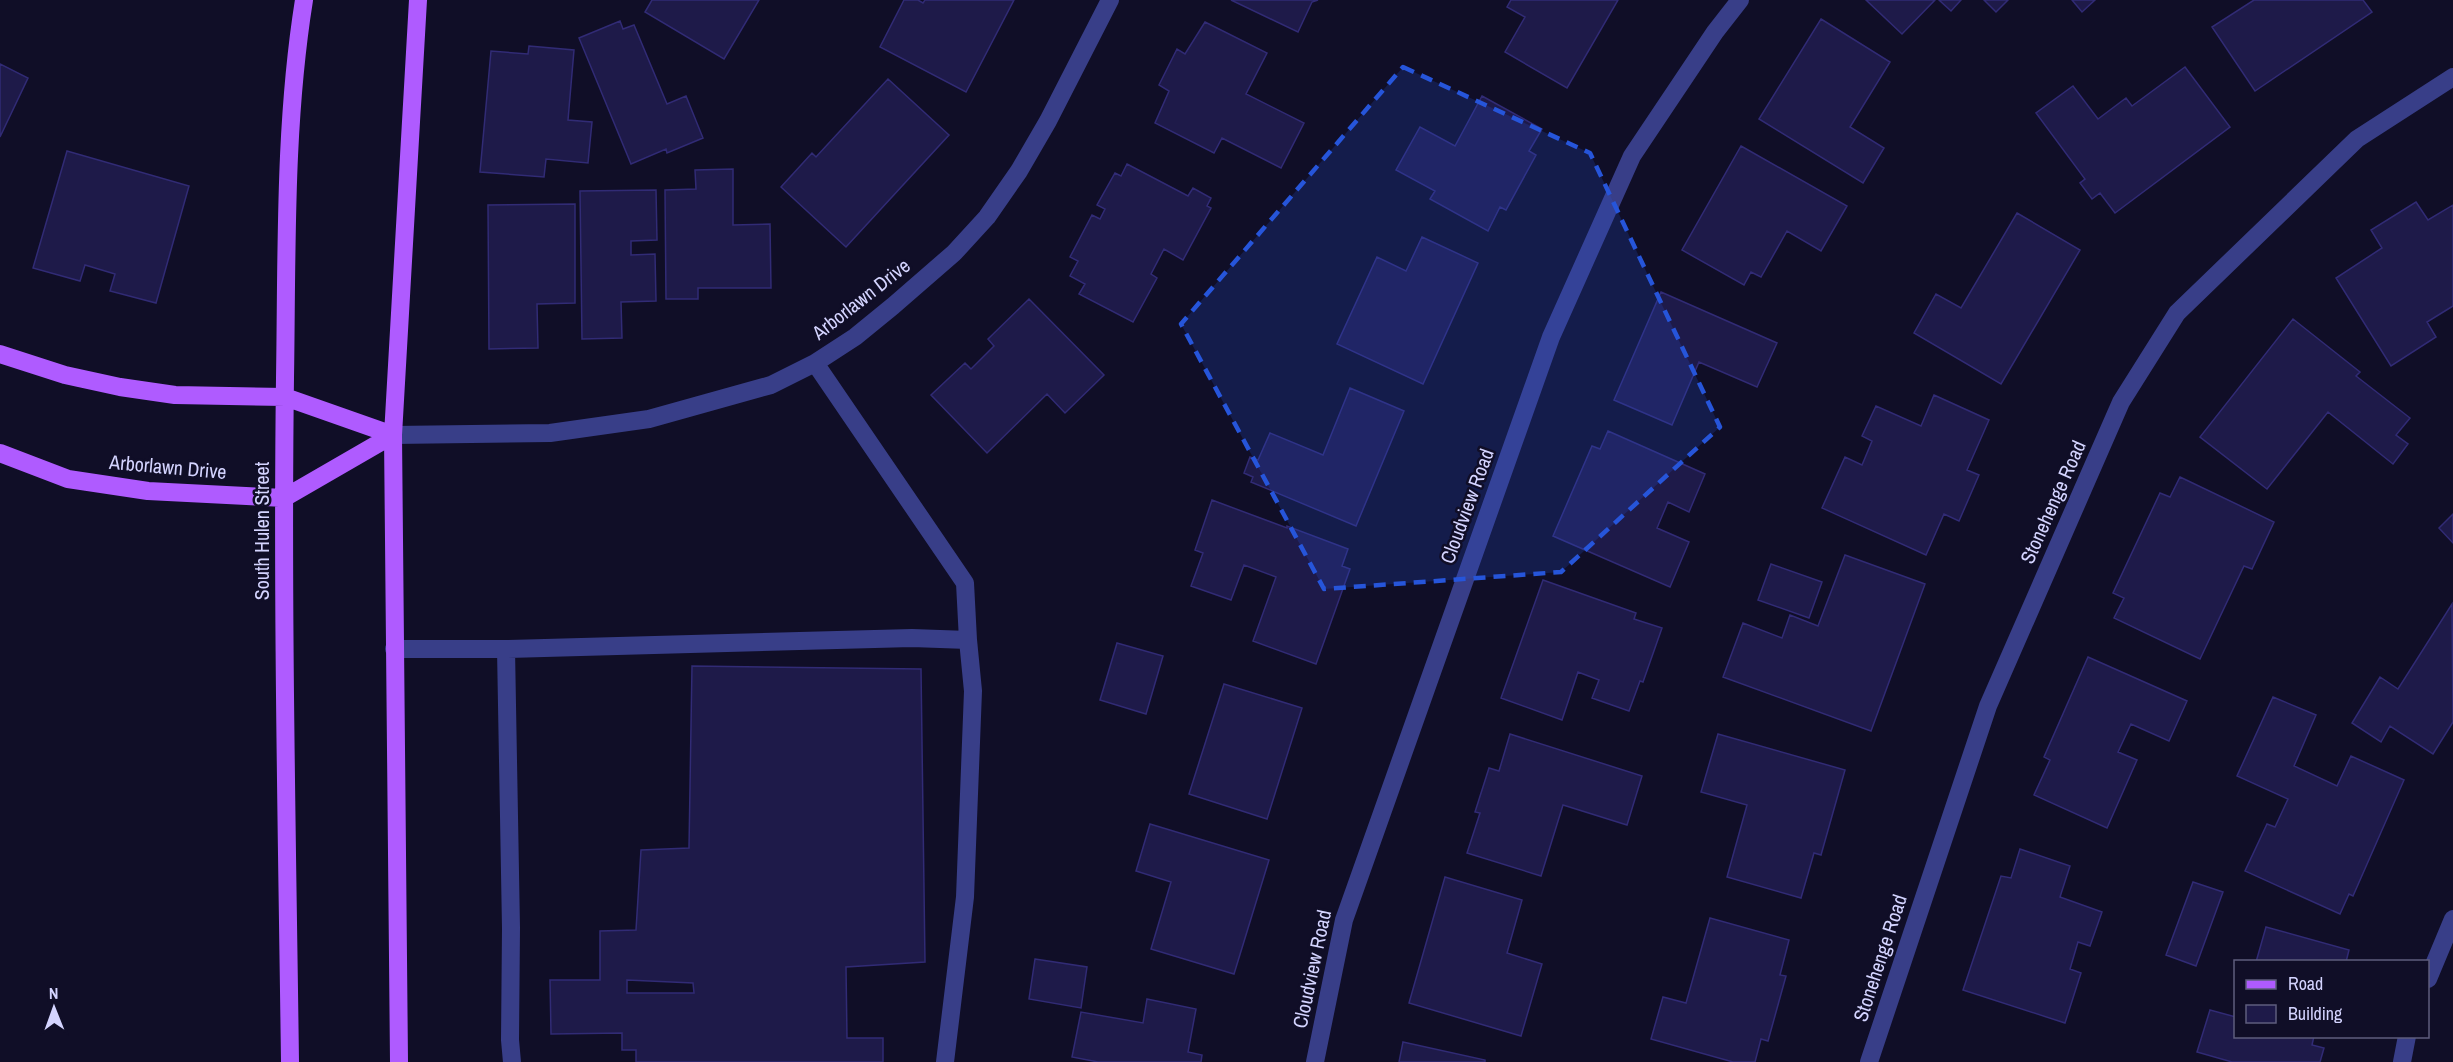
<svg xmlns="http://www.w3.org/2000/svg" width="2453" height="1062" font-family="'Archivo Narrow',sans-serif">
  <style>
    .building { fill: #1e1a49; stroke: #312b75; stroke-width: 1.5; fill-rule: evenodd }
    .lines { fill: none; stroke-linecap: round; stroke-linejoin: round }
    .minor { stroke: #383e88; stroke-width: 18 }
    .major { stroke: #af5bff; stroke-width: 18 }
    .marked { fill: #2655da; fill-opacity: 0.2; stroke: #2655da; stroke-width: 4.5; stroke-dasharray: 12 8; stroke-linejoin: round }
    .labels { text-anchor: middle; stroke-width: 5; stroke-linejoin: round; paint-order: stroke }
    .street-label { font-size: 20px; fill: #d4d4ff; stroke: #100e27 }
  </style>
  <rect width="100%" height="100%" fill="#100e27"/>
  <!-- building -->
  <path class="building" d="M652,0H759L724,59L645,12Z
    M904,0H918L923,3L925,0H1014L966,92L880,47Z
    M1231,0H1318L1312,2L1298,32Z
    M1511,0H1618L1567,88L1505,52L1525,17L1507,7Z
    M1866,0H1935L1902,34Z
    M1939,0H1961L1951,11Z
    M1984,0H2008L1996,12Z
    M2072,0H2095L2082,12Z
    M2254,0H2363L2372,12L2255,91L2212,27Z
    M1821,19L1890,62L1850,127L1884,148L1863,183L1759,119Z
    M620,21L623,29L634,25L667,104L686,96L703,138L667,153L666,149L631,164L579,38Z
    M1205,22L1267,53L1246,94L1304,123L1281,168L1222,138L1214,153L1155,123L1169,91L1159,85L1177,49L1185,54Z
    M529,46L574,50L568,120L592,122L588,163L546,159L544,177L480,172L491,51L528,54Z
    M0,64L28,78L0,137Z
    M2185,67L2230,127L2115,213L2100,193L2092,199L2080,183L2085,179L2036,113L2073,86L2098,119L2126,98L2132,106Z
    M888,79L949,135L846,247L781,187L812,153L816,157Z
    M1482,96L1542,129L1529,151L1536,155L1506,210L1500,207L1488,231L1430,199L1435,191L1396,170L1420,127L1455,146Z
    M1741,146L1847,206L1821,251L1787,231L1761,277L1751,272L1744,285L1682,250Z
    M67,151L189,186L156,303L110,291L115,274L85,265L80,281L33,268Z
    M1127,164L1188,196L1193,188L1211,198L1207,206L1211,208L1183,260L1164,249L1151,274L1157,278L1133,322L1079,294L1085,284L1070,276L1078,261L1070,257L1092,215L1100,219L1105,209L1097,205L1115,173L1121,176Z
    M733,169V225L770,224L771,288H698V299H666L665,190L696,189L695,170Z
    M656,190L657,240L631,241V255L655,254L656,301L621,302L622,338L582,339L580,191Z
    M2416,202L2428,220L2453,205V306L2427,322L2436,337L2391,366L2336,278L2382,248L2371,230Z
    M575,204V303L537,304L538,348L489,349L488,205Z
    M2017,213L2080,250L2001,384L1914,333L1936,294L1961,308Z
    M1422,237L1478,263L1423,384L1337,344L1377,257L1406,271Z
    M1661,292L1777,343L1757,387L1699,362L1672,425L1614,400Z
    M1029,299L1104,375L1065,413L1047,394L987,453L931,395L965,363L971,369L994,346L988,339Z
    M2293,319L2360,372L2356,376L2410,418L2396,435L2408,444L2393,464L2328,412L2267,489L2200,437Z
    M1350,388L1404,411L1356,526L1251,482L1253,477L1244,473L1250,457L1258,460L1270,433L1323,455Z
    M1934,395L1989,420L1967,470L1979,475L1959,521L1944,514L1926,555L1822,508L1845,457L1862,465L1872,441L1862,436L1876,406L1921,426Z
    M1608,431L1705,474L1689,512L1668,502L1657,528L1689,542L1670,587L1553,536L1592,446L1600,449Z
    M2180,477L2274,522L2252,569L2244,566L2200,659L2114,618L2124,598L2113,593L2160,493L2170,497Z
    M1212,500L1287,528V526L1348,549L1342,566L1350,569L1316,664L1253,641L1276,577L1244,565L1231,600L1191,586L1203,553L1195,550Z
    M2453,514V543L2439,528Z
    M1845,555L1925,584L1871,731L1723,677L1743,623L1782,638L1790,615L1818,626Z
    M1771,564L1822,582L1809,618L1758,600Z
    M1543,580L1636,613L1634,619L1662,628L1643,682L1640,681L1629,711L1592,698L1599,680L1578,672L1562,720L1501,698Z
    M2452,604L2453,722L2433,754L2390,726L2381,742L2352,723L2380,677L2398,689Z
    M1117,643L1163,656L1146,714L1100,700Z
    M2088,657L2187,701L2169,741L2131,724L2118,752L2137,760L2107,828L2034,795L2050,760L2044,757Z
    M692,666L921,669L925,962L846,967L847,1038H883V1062H636V1050H622V1033L551,1034L550,980H600V931L636,930L641,850L689,848ZM627,980L693,983L694,993H627Z
    M1224,684L1302,708L1267,819L1189,794Z
    M2273,697L2316,715L2294,766L2337,786L2351,756L2404,780L2353,896L2349,894L2340,914L2245,871L2267,824L2275,827L2288,799L2237,776Z
    M1510,734L1642,776L1627,825L1563,805L1541,876L1467,853L1480,813L1475,812L1489,768L1499,771Z
    M1718,734L1845,770L1821,855L1814,853L1801,898L1727,877L1747,805L1701,792Z
    M1150,824L1269,860L1234,974L1151,949L1171,882L1136,871Z
    M2020,849L2070,866L2060,897L2102,912L2090,946L2078,942L2070,969L2081,973L2065,1023L1963,990L2001,876L2011,878Z
    M1445,877L1522,900L1507,953L1542,964L1521,1036L1409,1003Z
    M2193,882L2223,892L2196,966L2166,955Z
    M1710,918L1789,940L1780,975L1786,976L1768,1041L1761,1039L1755,1062H1733L1651,1039L1663,997L1686,1003Z
    M2266,927L2349,950L2346,962H2256Z
    M1035,959L1087,967L1081,1008L1029,999Z
    M1147,999L1196,1009L1188,1052L1202,1055L1201,1062H1098L1072,1057L1081,1012L1143,1023Z
    M2210,1010L2236,1017V1036H2314L2312,1045L2324,1048L2320,1062H2232L2197,1052Z
    M1403,1042L1485,1060V1062H1399Z"/>
  <g class="lines">
    <!-- minor -->
    <path class="minor" d="M815,363L965,583L968,640
      M393,435L550,433L649,419L771,385L815,363L855,337L893,306L954,253L987,217L1019,171L1048,121L1110,0
      M394,649H506L912,638L968,640L973,691L965,897L945,1062
      M506,649L511,928L510,1040L512,1062
      M2428,979L2453,919
      M1315,1062L1344,920L1551,337L1632,156L1715,32L1740,0
      M1869,1062L1988,706L2121,402L2177,313L2357,139L2453,77
      M2402,1062L2407,1036"/>
    <!-- major -->
    <path class="major" d="M0,354L65,375L120,387L175,395L285,397L393,435
      M0,453L68,479L148,491L284,498L393,435
      M290,1062C287,834 282,606 285,378C287,252 284,125 304,0
      M399,1062L393,435L418,0"/>
  </g>
  <!-- marked area -->
  <path class="marked" d="M1403,67L1590,153L1720,427L1561,572L1324,589L1181,324Z"/>
  <g class="labels">
    <!-- street labels -->
    <g class="street-label">
      <text transform="translate(861 299) rotate(-38)" y="7">Arborlawn Drive</text>
      <text transform="translate(168 467) rotate(5)" y="7">Arborlawn Drive</text>
      <text transform="translate(2053 502) rotate(-66)" y="7">Stonehenge Road</text>
      <text transform="translate(1467 506) rotate(-70)" y="7">Cloudview Road</text>
      <text transform="translate(262 531) rotate(-90)" y="7">South Hulen Street</text>
      <text transform="translate(1880 958) rotate(-72)" y="7">Stonehenge Road</text>
      <text transform="translate(1312 969) rotate(-78)" y="7">Cloudview Road</text>
    </g>
  </g>
  <!-- legend -->
  <rect x="2234" y="960" width="195" height="78" fill="#100e27" stroke="#5e5d7d" stroke-width="1.5"/>
  <rect x="2246" y="980" width="30" height="9" fill="#af5bff" stroke="#5e5d7d" stroke-width="1.5"/>
  <text x="2288" y="990" font-size="18" fill="#d4d4ff">Road</text>
  <rect x="2246" y="1005" width="30" height="18" fill="#1e1a49" stroke="#5e5d7d" stroke-width="1.5"/>
  <text x="2288" y="1020" font-size="18" fill="#d4d4ff">Building</text>
  <!-- north arrow -->
  <g transform="translate(54 1008) rotate(359)" stroke="#100e27" stroke-width="4.5" paint-order="stroke">
  <path d="M0-4.5L10 22L0 15L-10 22Z" fill="#d4d4ff"/>
  <text y="-9" font-size="16" font-weight="bold" text-anchor="middle" fill="#d4d4ff">N</text>
  </g>
</svg>
